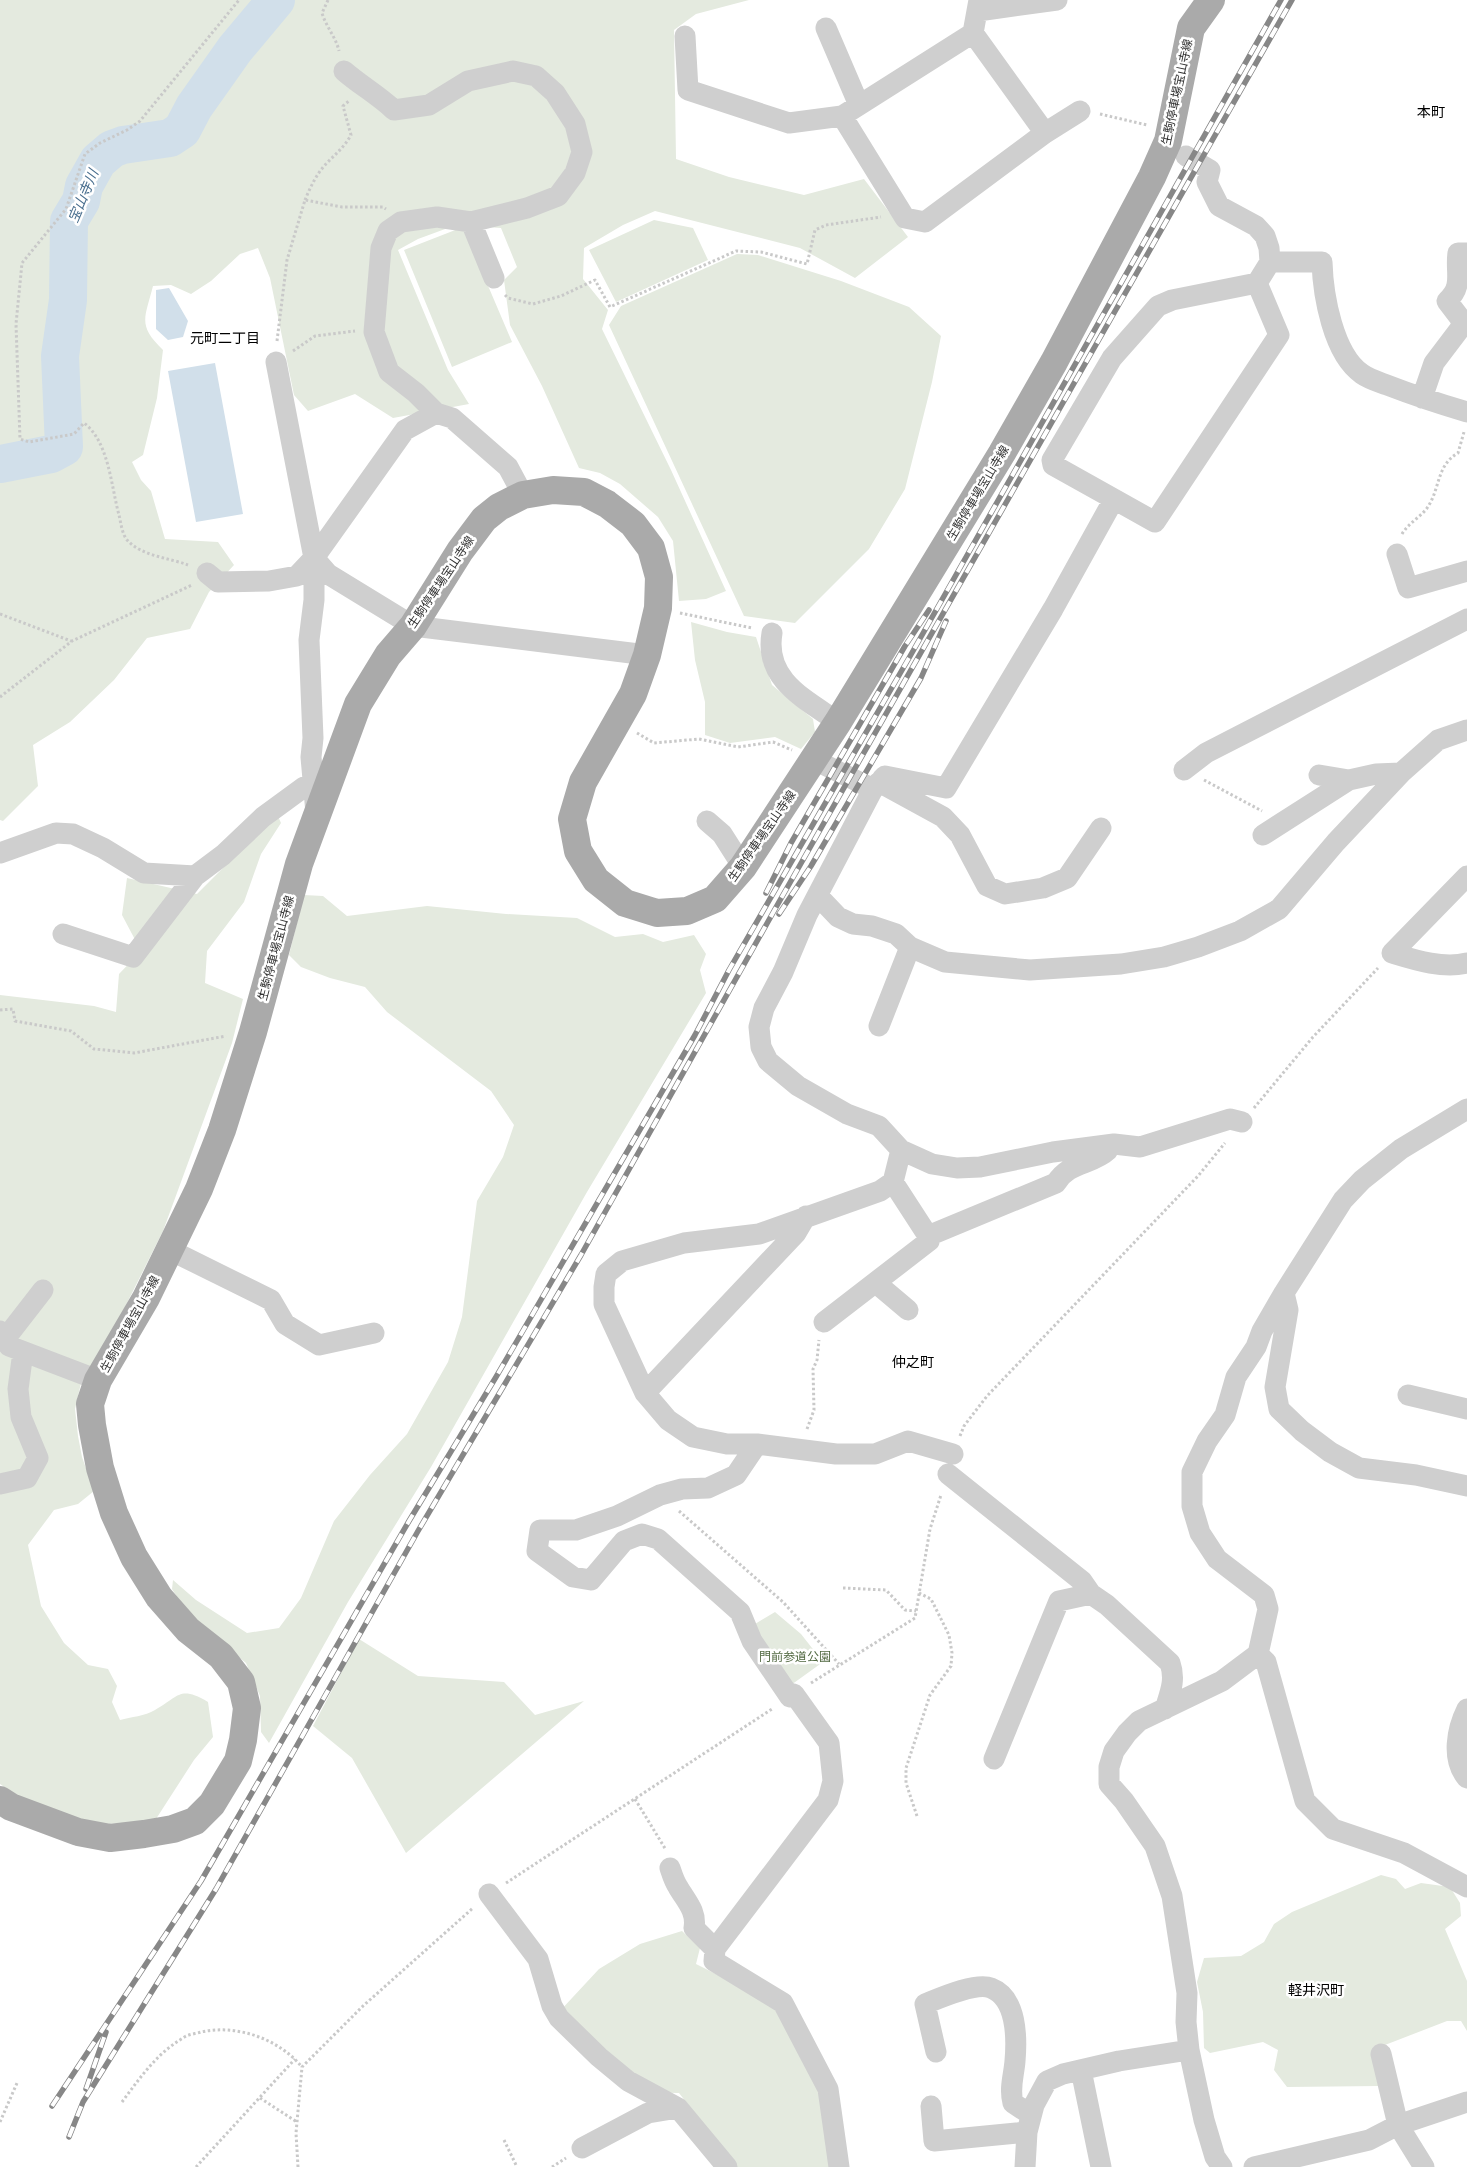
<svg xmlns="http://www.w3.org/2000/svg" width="1467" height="2167" font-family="'Fira Sans Condensed','Noto Sans JP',sans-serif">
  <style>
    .green { fill: #e4eadf }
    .water { fill: #d1dfea }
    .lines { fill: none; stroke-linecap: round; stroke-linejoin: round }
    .river { stroke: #d1dfea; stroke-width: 38 }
    .path { stroke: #c9c9c9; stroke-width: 3; stroke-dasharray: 2.5 2.5; stroke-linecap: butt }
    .minor { stroke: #cfcfcf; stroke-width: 21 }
    .major { stroke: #aaa; stroke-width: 28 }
    .rail-casing { stroke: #878787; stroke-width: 5.5 }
    .rail { stroke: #fff; stroke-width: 4; stroke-dasharray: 11; stroke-linecap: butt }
    .labels { text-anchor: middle; stroke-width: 5; stroke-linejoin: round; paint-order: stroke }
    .street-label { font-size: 12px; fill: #323232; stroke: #fff }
    .park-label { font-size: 12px; fill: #536a43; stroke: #fff }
    .neighbourhood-label { font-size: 14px; fill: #000; stroke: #fff }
    .water-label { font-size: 14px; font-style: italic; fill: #476d8d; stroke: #fff }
  </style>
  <rect width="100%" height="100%" fill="#fff"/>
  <!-- green -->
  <path class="green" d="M0,0H749L696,14L674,30L676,159L729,177L804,195L864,179L908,237L855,278L800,248L655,211L623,225L584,248L583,279L608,310L602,329L671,470L726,591L706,599L679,601L673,541L658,517L620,484L600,473L579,468L542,386L510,325L504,280L517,267L501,228L456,225L418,239L398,250L448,370L469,404L393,418L355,394L308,411L294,395L270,278L258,248L240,254L211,281L191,294L171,285L153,286C145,318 137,325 163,350L157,398L143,455L132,462L141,480L151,491L165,539L218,542L234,565L209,592L190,629L147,638L114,680L70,722L33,745L38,786L3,821L0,820Z
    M654,220L693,228L708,260L616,302L589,250Z
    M463,227L512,342L452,367L404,250Z
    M737,254L758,255L841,281L909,307L941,336L932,382L905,489L869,549L795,623L744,616L609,325L621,306Z
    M691,622L727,632L756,637L772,685L813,719L815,732L801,749L775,737L730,743L705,735V702L695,660Z
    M277,814L281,823L261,854L244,902L207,951L205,983L243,999L232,1043L163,1231L113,1331L81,1383L75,1409L78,1436L82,1457L94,1491L78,1504L54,1510L28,1545L41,1606L64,1643L88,1665L108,1669L117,1686L112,1702L120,1720C131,1717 145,1716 155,1710C179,1697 179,1685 208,1702L213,1737L194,1760L156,1819C139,1821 122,1824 105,1824C69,1824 29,1804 0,1784V995L94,1006L116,1012L119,974L141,951L122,915L127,878L197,894Z
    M304,895L323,896L347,916L427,906L506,914L577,918L615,937L643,934L663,942L694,935L706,954L700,970L706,993L587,1192L431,1467L348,1602L269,1743L261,1732L260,1696L246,1663L210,1633L182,1605L172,1589L173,1580L196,1600L247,1633L279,1628L301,1598L334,1521L370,1475L407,1434L448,1362L462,1317L477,1201L503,1157L514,1125L491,1091L387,1012L365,987L330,978L301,967L289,955Z
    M775,1612L801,1634L823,1662L791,1685L764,1643L755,1624Z
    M359,1639L418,1676L504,1682L535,1715L584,1701L406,1853L352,1758L313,1726Z
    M1381,1875L1396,1879L1405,1889L1421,1883L1450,1887L1460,1903L1461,1916L1445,1929L1467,1981V2031L1461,2021H1447L1372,2050L1380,2086L1287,2087L1274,2070L1278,2050L1263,2042L1210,2053L1204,2048L1203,2012L1197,1982L1204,1958L1241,1956L1264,1942L1274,1924L1292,1912Z
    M682,1931L700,1948L696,1964L748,1990L774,2007L823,2098L832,2167H737L679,2093C639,2095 587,2039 559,2012L599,1969L640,1944Z"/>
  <!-- water -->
  <path class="water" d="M169,288L188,321L183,337L168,340L156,329V290Z
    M215,363L243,514L196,522L168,371Z"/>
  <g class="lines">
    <!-- river -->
    <path class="river" d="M0,464L51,454L64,447L60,356L68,300L69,221L81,201L84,186L98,161L112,149L123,145L170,138L182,130L194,107L235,49L276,0"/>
    <!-- path -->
    <path class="path" d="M328,0L322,13C326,27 336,37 339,51
      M1100,114L1147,125
      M305,200C310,188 316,175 325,165C334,155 344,148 351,135L343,106L350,100
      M505,295L508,298L533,304L561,296L595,280L610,307L736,251L761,252L807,264L815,230L826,225L881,217
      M277,341L287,260L305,200L342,207H383L386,209
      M293,351L315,336L355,331
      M1402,534C1409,522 1423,516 1429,505C1440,487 1437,465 1458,453L1464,432
      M188,565C170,558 142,556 128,541C122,535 121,523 119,515C111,486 109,442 84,423L74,434L29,442L20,439L16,324L22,263L66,209L85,154L100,143L127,130L140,121L239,0
      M680,613L752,628
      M0,614L71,641
      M0,697L72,641L192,585
      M637,733L654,743L699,739L738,747L773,742L792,750
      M1204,780L1262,811
      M0,1010L13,1009L15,1021L71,1031L94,1049L134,1053L226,1036
      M1254,1108L1313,1037L1378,968
      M807,1429L814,1410L813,1369L817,1360L819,1340
      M960,1436L964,1426L987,1396L1198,1176L1225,1143
      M679,1511L783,1602L839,1664
      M843,1588L886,1590L905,1610L916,1611
      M811,1683L915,1618L930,1529L941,1495
      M635,1799L666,1850
      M917,1816L906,1783V1768L930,1695L951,1666L952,1653L949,1635L931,1599L919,1593
      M506,1883L772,1709
      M260,2098L297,2122
      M122,2102C140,2078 156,2054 183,2038C188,2034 195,2034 201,2032C237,2024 279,2039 302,2067
      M0,2122L17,2083
      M504,2140L517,2167
      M196,2167L295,2059
      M298,2167L296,2133L302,2067L363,2006L473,1908
      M552,2167L566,2158"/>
    <!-- minor -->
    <path class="minor" d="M978,11L1057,0
      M826,28L859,105
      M973,33L1045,133
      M685,36L688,90L789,123L842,116L973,33L979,0
      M344,71C360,85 378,95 394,110L429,105L468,81L513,71L536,76L555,93L575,124L582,152L575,173L558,196L527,208L471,222L437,217L401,222L388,231L381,248L374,332L389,372L416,393L436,413
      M842,116L905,218L925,222L1045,133L1080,111
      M1186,156L1210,170L1207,182L1219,206L1256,226L1265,236L1269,248L1270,262
      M471,222L494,278
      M1257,283L1279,335L1155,522L1053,465L1052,460L1112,358L1158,306L1172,300L1257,283L1270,262H1322C1323,295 1333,354 1362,374C1369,379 1379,382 1387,385C1413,395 1440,404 1467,412
      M276,362L314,558V600L309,640L313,738L311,757L316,813
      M1422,398L1434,363L1462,326L1460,318L1447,301C1464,286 1455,272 1458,253H1467
      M1397,554L1408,588L1467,571
      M314,558L328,574L413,626L647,655
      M207,573L218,582L269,581L297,576L314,558L405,430L436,413L452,418L508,467L523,495
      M772,633C764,680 805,699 838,722
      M813,759L873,789
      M1184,770L1206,753L1467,619
      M1319,775L1349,780L1376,774L1401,773L1438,740L1467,730
      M882,779L885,776L946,788L1053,609L1114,499
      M707,821L722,834L743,867
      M1263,835L1349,780
      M0,853L56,833L73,834L103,848L144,873L195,876L223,855L263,817L304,787L313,789
      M1467,876L1392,953C1415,960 1443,969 1467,963
      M818,896L838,917L853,924L872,926L896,934L910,947L945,962L1030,970L1121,964L1164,957L1198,947L1240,931L1279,909L1336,842L1401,773
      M63,934L133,957L195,876
      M879,1026L910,947
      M1467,1109L1401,1149L1362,1180L1343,1200L1284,1293L1288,1310L1275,1387L1279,1409L1302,1431L1330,1452L1359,1468L1416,1475L1467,1486
      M901,1150L932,1164L957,1168L980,1167L1053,1152L1114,1144L1140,1147L1230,1119L1242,1122
      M893,1182L928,1236L1056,1183C1068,1162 1092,1165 1108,1150
      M170,1250L271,1300L285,1324L319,1345L374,1333
      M876,1283L908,1310
      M824,1322L929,1241L928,1236
      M0,1331L9,1346L98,1380
      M5,1339L43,1290
      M645,1393L796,1233L806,1216
      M1408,1395L1467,1409
      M757,1444L736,1475L708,1488L682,1489L660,1495L617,1516L576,1530H540L537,1551L573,1577L591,1580L624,1541L642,1534L658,1539L740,1612L752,1641L790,1697
      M953,1454L908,1441L875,1454H836L757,1444H727L693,1437L668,1420L645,1393L604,1304V1287L606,1274L622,1261L684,1243L759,1234L880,1191L893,1182L901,1150L879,1126L847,1114L798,1086L768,1061L761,1047L759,1027L764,1008L783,972L807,915L873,789L879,782L943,817L960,835L987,886L1005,894L1043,888L1067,878L1101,828
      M948,1474L1082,1581L1091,1594L1107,1605L1170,1663C1176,1680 1170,1693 1165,1709
      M0,1484L27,1478L38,1458L21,1417L18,1389L23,1352
      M1258,1654L1266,1662L1305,1801L1333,1829L1404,1853L1467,1887
      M794,1694L829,1743L833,1781L828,1800L715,1949L714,1961L783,2003L828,2089L839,2167
      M1467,1709C1457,1729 1451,1759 1467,1778
      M994,1759L1059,1601L1091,1594
      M670,1868C672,1874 674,1881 678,1887C686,1901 697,1911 694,1928L715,1949
      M489,1894L538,1959L552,2006L559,2018L599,2057L628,2081L678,2108L727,2167
      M936,2052L925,2004C940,1998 976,1982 991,1988C1017,1998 1017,2038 1015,2061C1014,2075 1009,2088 1013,2103L1031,2115
      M1381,2054L1398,2125L1424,2167
      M1081,2070L1101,2167
      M931,2106L934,2141L1027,2132
      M582,2148L648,2113L678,2108
      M1025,2167L1027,2132L1034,2105L1047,2081L1063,2074L1119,2061L1189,2050
      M1222,2167L1215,2157L1204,2120L1189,2050L1186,2022L1187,1993L1172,1896L1155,1846L1124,1801L1109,1784V1767L1114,1751L1127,1733L1139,1721L1222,1681L1258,1654L1268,1609L1264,1595L1217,1559L1200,1533L1192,1506V1472L1207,1441L1225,1415L1236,1377L1256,1347L1262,1331L1284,1293
      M1254,2167L1369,2140L1398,2125L1467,2102"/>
    <!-- major -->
    <path class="major" d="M0,1800L11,1807L78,1832L110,1838L144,1834L173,1829L195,1821L212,1804L238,1761L243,1740L247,1708L241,1682L221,1656L188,1630L159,1597L134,1557L114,1513L100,1468L92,1425L90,1404L98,1380L146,1298L199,1189L222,1130L253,1032L299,864L358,704L388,655L413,626L460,551L484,519L499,507L523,495L553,490L584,492L607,504L633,524L651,548L659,577L658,608L647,655L633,694L583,782L572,819L578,851L596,880L625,903L657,913L687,911L715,899L743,867L838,722L1002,453L1054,362L1152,177L1168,141L1191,28L1211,0"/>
    <defs>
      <path id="rail" d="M766,893L791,843L905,646L929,610
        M779,914L811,866L921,678L946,621
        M86,2089L106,2032
        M52,2106L201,1881L409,1521L496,1377L695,1035L729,970L913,651L1281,0
        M69,2137L83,2102L216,1889L418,1531L581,1255L779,902L1292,0"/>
    </defs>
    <!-- rail casing -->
    <use href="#rail" class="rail-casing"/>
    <!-- rail -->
    <use href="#rail" class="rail"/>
  </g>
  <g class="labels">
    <!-- street labels -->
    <g class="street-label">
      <text transform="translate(1177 92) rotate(-78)" y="4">生駒停車場宝山寺線</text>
      <text transform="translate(978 493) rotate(-59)" y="4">生駒停車場宝山寺線</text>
      <text transform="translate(441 582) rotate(-56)" y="4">生駒停車場宝山寺線</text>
      <text transform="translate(762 836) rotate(-55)" y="4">生駒停車場宝山寺線</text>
      <text transform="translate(276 948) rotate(-75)" y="4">生駒停車場宝山寺線</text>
      <text transform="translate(130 1324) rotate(-61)" y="4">生駒停車場宝山寺線</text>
    </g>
    <!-- park labels -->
    <g class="park-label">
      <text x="795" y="1661">門前参道公園</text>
    </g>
    <!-- neighbourhood labels -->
    <g class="neighbourhood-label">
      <text x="1431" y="117">本町</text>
      <text x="225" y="343">元町二丁目</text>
      <text x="913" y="1367">仲之町</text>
      <text x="1316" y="1995">軽井沢町</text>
    </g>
    <!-- water labels -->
    <g class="water-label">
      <text transform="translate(83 196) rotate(-67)" y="5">宝山寺川</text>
    </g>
  </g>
</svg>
